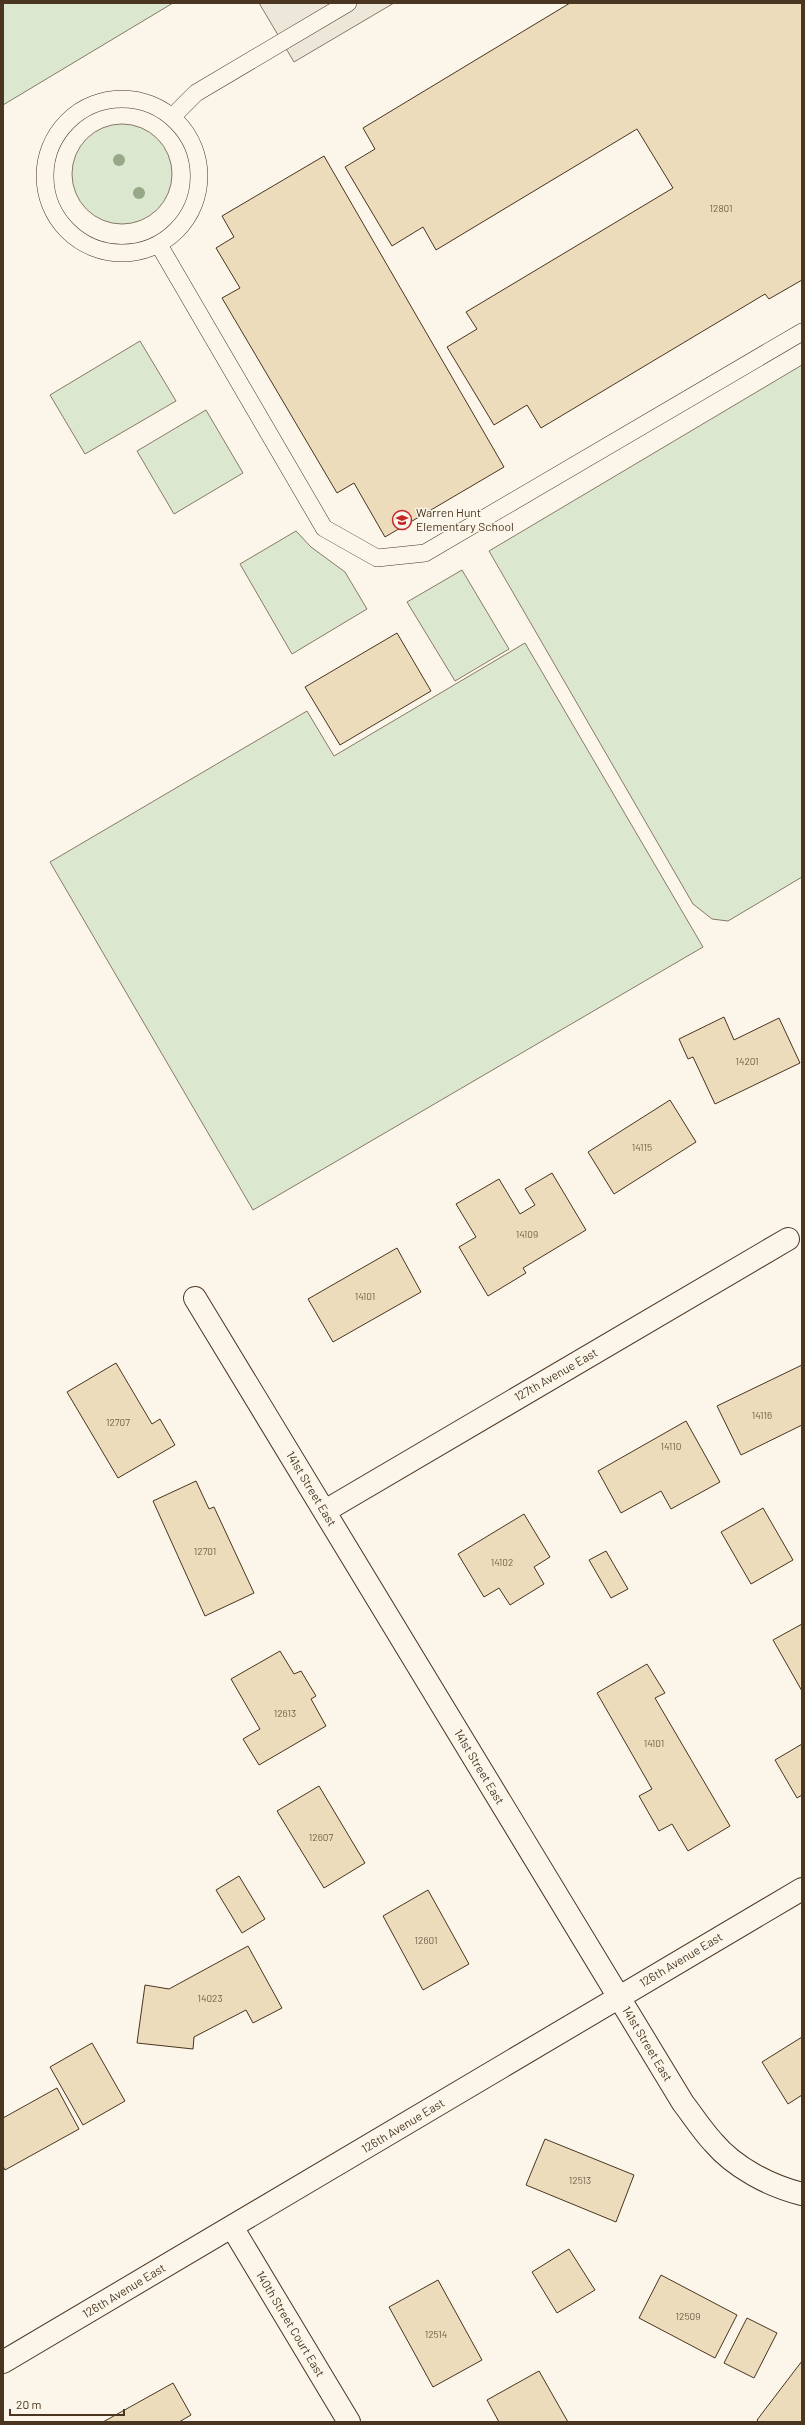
<svg xmlns="http://www.w3.org/2000/svg" width="805" height="2425" font-family="Barlow,sans-serif">
  <style>
    .green { fill: #dce7d0; stroke: #887966 }
    .parking { fill: #ede7d9; stroke: #887966 }
    .building { fill: #ecdcbc; stroke: #4a3520 }
    .lines { fill: none; stroke-linecap: round; stroke-linejoin: round }
    .lane-casing { stroke: #4a3520; stroke-width: 18 }
    .street-casing { stroke: #4a3520; stroke-width: 24 }
    .lane { stroke: #fbf6e9; stroke-width: 17 }
    .street { stroke: #fbf6e9; stroke-width: 22 }
    .tree { fill: #96a887 }
    .labels { text-anchor: middle; stroke-width: 3; stroke-linejoin: round; paint-order: stroke }
    .number-label { font-size: 10px; fill: #725f47 }
    .poi-label { font-size: 12px; fill: #4a3520; stroke: #fbf6e9; text-anchor: start }
    .street-label { font-size: 12px; fill: #4a3520; stroke: #fbf6e9 }
  </style>
  <rect width="100%" height="100%" fill="#fbf6e9"/>
  <!-- green -->
  <path class="green" d="M3,3H173L3,105Z
    M72 174a50 50 0 1 1 100 0a50 50 0 1 1-100 0Z
    M140,341L176,401L85,454L50,395Z
    M802,365V877L728,921L712,919L693,904L489,551Z
    M206,410L243,473L174,514L137,451Z
    M296,531L311,547L345,572L367,609L292,654L240,564Z
    M462,570L509,649L455,681L407,602Z
    M525,643L703,947L253,1210L50,862L307,711L334,756Z"/>
  <!-- parking -->
  <path class="parking" d="M259,3H394L294,62Z"/>
  <!-- building -->
  <path class="building" d="M570,3H802V280L769,299L765,294L541,428L527,405L494,425L447,347L477,329L466,312L673,188L637,129L436,250L423,227L392,246L345,167L375,149L363,128Z
    M324,156L504,467L385,537L354,483L337,493L222,298L240,288L216,248L234,237L222,216Z
    M397,633L431,691L340,745L305,687Z
    M724,1017L734,1040L779,1018L800,1063L715,1104L693,1057L688,1059L679,1039Z
    M670,1100L696,1142L614,1194L588,1152Z
    M552,1173L586,1230L523,1268L526,1273L488,1296L459,1247L476,1237L456,1204L499,1179L520,1214L535,1205L525,1189Z
    M397,1248L421,1292L333,1342L308,1299Z
    M116,1363L152,1424L160,1419L175,1445L118,1478L67,1392Z
    M802,1365V1425L741,1455L717,1406Z
    M686,1421L720,1482L671,1509L661,1491L621,1513L598,1471Z
    M196,1481L209,1509L214,1507L254,1593L205,1616L153,1501Z
    M763,1508L793,1560L751,1584L721,1532Z
    M524,1514L550,1557L534,1567L544,1584L510,1605L499,1588L484,1597L458,1554Z
    M606,1551L628,1589L611,1598L589,1560Z
    M802,1624V1691L773,1640Z
    M280,1651L294,1674L301,1671L316,1696L311,1699L326,1726L259,1765L243,1739L260,1729L231,1679Z
    M647,1664L665,1693L655,1698L730,1826L688,1851L672,1824L659,1831L639,1796L652,1789L597,1693Z
    M802,1744V1795L797,1798L775,1760Z
    M319,1786L365,1863L324,1888L277,1811Z
    M239,1876L265,1919L242,1933L216,1890Z
    M428,1890L469,1964L423,1990L383,1916Z
    M248,1946L282,2008L253,2023L246,2010L194,2037L193,2049L137,2043L145,1985L169,1989Z
    M802,2037V2095L788,2104L762,2062Z
    M92,2043L125,2101L83,2125L50,2067Z
    M57,2088L79,2129L5,2170L3,2166V2118Z
    M545,2139L634,2175L616,2222L526,2185Z
    M569,2249L595,2290L557,2313L532,2272Z
    M661,2275L737,2315L715,2358L639,2318Z
    M438,2280L482,2360L433,2387L389,2307Z
    M747,2318L777,2333L754,2378L724,2363Z
    M802,2361V2422H759L757,2420Z
    M539,2371L568,2422H499L487,2400Z
    M173,2383L191,2415L179,2422H103Z"/>
  <g class="lines">
    <defs>
      <path id="lane" d="M45 176a77 77 0 1 1 154 0a77 77 0 1 1-154 0Z
        M172,117L196,93L348,3
        M159,245L324,528L377,558L425,553L802,332"/>
      <path id="street" d="M195,1298L683,2103C693,2116 702,2130 713,2142C735,2168 770,2186 802,2194
        M325,1511L788,1239
        M232,2227L349,2422
        M3,2362L802,1889"/>
    </defs>
    <!-- lane casing -->
    <use href="#lane" class="lane-casing"/>
    <!-- street casing -->
    <use href="#street" class="street-casing"/>
    <!-- lane -->
    <use href="#lane" class="lane"/>
    <!-- street -->
    <use href="#street" class="street"/>
  </g>
  <!-- trees -->
  <g class="tree">
    <circle cx="119" cy="160" r="6"/>
    <circle cx="139" cy="193" r="6"/>
  </g>
  <!-- icons -->
  <defs>
    <symbol id="school-ring" viewBox="-11 -11 22 22"><circle r="9.5" fill="#fbf6e9" stroke="#c62828" stroke-width="1.5"/><path d="M0-5L7-2L0 1L-7-2ZM-4 1L0 2.5L4 1V4Q0 6-4 4Z" fill="#c62828"/></symbol>
  </defs>
  <g fill-rule="evenodd">
    <use href="#school-ring" x="391" y="509" width="22" height="22"/>
  </g>
  <g class="labels">
    <!-- number labels -->
    <g class="number-label">
      <text x="721" y="212">12801</text>
      <text x="747" y="1065">14201</text>
      <text x="642" y="1151">14115</text>
      <text x="527" y="1238">14109</text>
      <text x="365" y="1300">14101</text>
      <text x="762" y="1419">14116</text>
      <text x="118" y="1426">12707</text>
      <text x="671" y="1450">14110</text>
      <text x="205" y="1555">12701</text>
      <text x="502" y="1566">14102</text>
      <text x="285" y="1717">12613</text>
      <text x="654" y="1747">14101</text>
      <text x="321" y="1841">12607</text>
      <text x="426" y="1944">12601</text>
      <text x="210" y="2002">14023</text>
      <text x="580" y="2184">12513</text>
      <text x="688" y="2320">12509</text>
      <text x="436" y="2338">12514</text>
    </g>
    <!-- poi labels -->
    <g class="poi-label">
      <text x="416" y="517">Warren Hunt<tspan x="416" dy="14">Elementary School</tspan></text>
    </g>
    <!-- street labels -->
    <g class="street-label">
      <text transform="translate(556 1375) rotate(-30)" y="4">127th Avenue East</text>
      <text transform="translate(311 1489) rotate(59)" y="4">141st Street East</text>
      <text transform="translate(479 1767) rotate(59)" y="4">141st Street East</text>
      <text transform="translate(681 1960) rotate(-31)" y="4">126th Avenue East</text>
      <text transform="translate(647 2044) rotate(59)" y="4">141st Street East</text>
      <text transform="translate(403 2126) rotate(-31)" y="4">126th Avenue East</text>
      <text transform="translate(124 2291) rotate(-31)" y="4">126th Avenue East</text>
      <text transform="translate(290 2324) rotate(59)" y="4">140th Street Court East</text>
    </g>
  </g>
  <!-- border -->
  <rect width="805" height="2425" fill="none" stroke="#4a3520" stroke-width="8"/>
  <!-- scale -->
  <path d="M10 2409v6h114v-6" fill="none" stroke="#4a3520" stroke-width="2"/>
  <text x="16" y="2409" font-size="12" fill="#4a3520" stroke="#fbf6e9" stroke-width="3" paint-order="stroke">20 m</text>
</svg>
